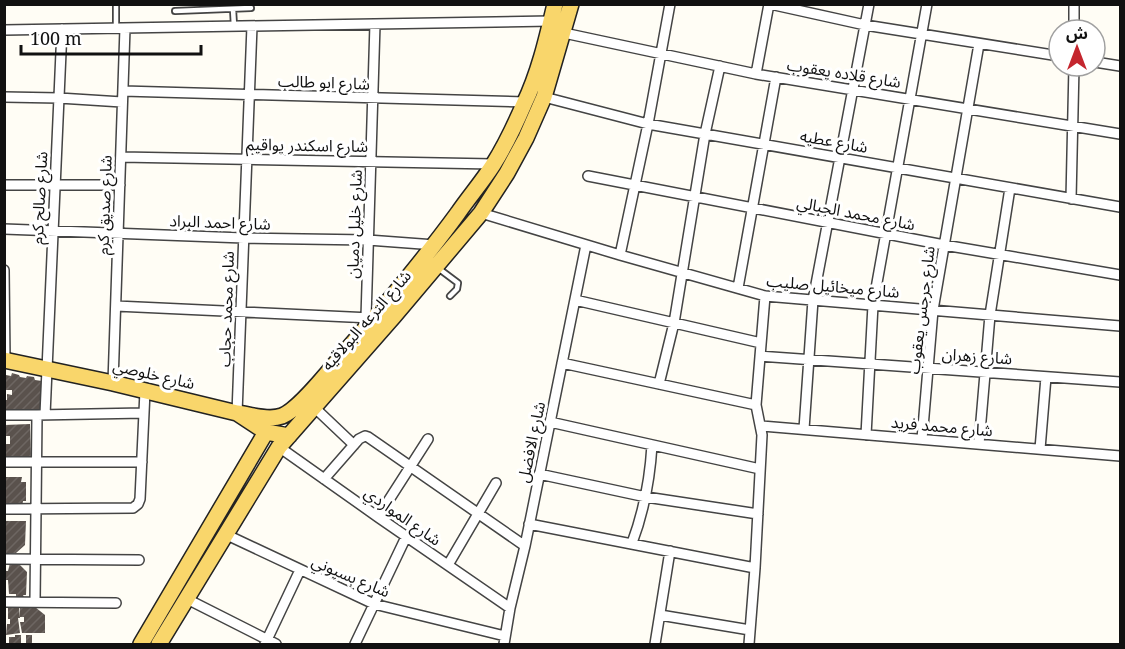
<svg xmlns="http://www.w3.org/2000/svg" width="1125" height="649" font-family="'Noto Serif','Noto Sans Arabic',serif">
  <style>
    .building { fill: url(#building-hatch) }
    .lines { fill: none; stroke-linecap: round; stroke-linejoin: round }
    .service-casing { stroke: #444; stroke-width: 8 }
    .minor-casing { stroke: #444; stroke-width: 12 }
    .primary-casing { stroke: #222; stroke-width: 18 }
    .service { stroke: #fff; stroke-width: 4.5 }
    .minor { stroke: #fff; stroke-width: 9 }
    .primary { stroke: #f9d66b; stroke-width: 15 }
    .labels { text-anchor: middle; stroke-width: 6; stroke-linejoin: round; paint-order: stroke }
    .street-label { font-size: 16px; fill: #111; stroke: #fff }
  </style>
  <defs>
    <pattern id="building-hatch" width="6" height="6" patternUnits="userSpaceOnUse" patternTransform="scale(1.5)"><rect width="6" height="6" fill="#5a524d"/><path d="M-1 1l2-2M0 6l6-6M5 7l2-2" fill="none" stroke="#6d6662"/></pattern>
  </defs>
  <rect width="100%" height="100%" fill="#fffdf5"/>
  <!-- building -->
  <path class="building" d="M12,373L19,375L20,377L26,378L27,376L34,377L35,380L42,381L40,409L7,410L4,408L5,400H7V394L12,395V390H5L6,375L11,376Z
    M30,424L31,459H5V444H10V436H4V425Z
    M4,477H22L21,482H26V501H23L22,507H4Z
    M4,521H26L25,545L16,553H4Z
    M10,563H18L27,572L26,595H23L24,597H16V594H9L8,580H4V571H8Z
    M19,606L20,618H18L20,633L6,635L7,624H10V619H8V607Z
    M20,607H35L45,615V633H22L20,622H24V617H20Z
    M15,635H21V644H9V637H15Z
    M26,635H32V644H26Z"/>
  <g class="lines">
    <defs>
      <path id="service" d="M233,9L234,26
        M175,11L251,8
        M116,28V4
        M438,268L458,283L457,289L450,296"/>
      <path id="minor" d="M770,4L865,25L1059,56
        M4,30L551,21
        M1074,30V4
        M564,33L756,74L1120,134
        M1095,62L1120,66
        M756,74L769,4
        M123,91L525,102
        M4,97L59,98L122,102
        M544,97L648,124L1120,207
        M121,157L493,164
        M588,176L944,245L1120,275
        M4,185H120
        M1071,199L1074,66
        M481,213L620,255L765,296L1120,326
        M4,229L244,238L368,240L435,245
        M620,255L648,124L670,4
        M4,270L5,360
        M738,288L776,77
        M575,300L761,343
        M116,306L371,318
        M366,318L375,24
        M760,356L1120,382
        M562,363L756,405
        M113,383L125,28
        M659,384L674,323L705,134L720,66
        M315,408L354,445
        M237,413L252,26
        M4,415H37L144,413
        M45,415L62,29
        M550,422L760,469
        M761,426L1120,456
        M804,429L813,300L869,4
        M866,435L873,305L927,4
        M922,439L933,310L979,44
        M979,444L990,315L1010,188
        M279,447L378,517L510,608
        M1040,449L1046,377
        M4,462H142
        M539,474L646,497L758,514
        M324,479L359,439L365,436L368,437L525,546
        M4,509L133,508L138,504L140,499L145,391
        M378,517L428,439
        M529,524L755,568
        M227,535L374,604L505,636
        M632,543C644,511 650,479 652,445
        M4,559L139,560
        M448,565L496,483
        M187,599L276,644
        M4,602L116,603
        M35,602L37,415
        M660,615L750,630
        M265,644L300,570
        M355,644L406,537
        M504,644L510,608L525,546L586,245
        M655,644L670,551
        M749,644L755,568L762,435L756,405L765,296"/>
      <path id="primary" d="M4,360L113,383L237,413L266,432L289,436
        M237,413C251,415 269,421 282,416C300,409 332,367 346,351C385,306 423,261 458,213C469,197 482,182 493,165C505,146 515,125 524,104C539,73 547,38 555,4
        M141,644L266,432
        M159,644L279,447L394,316L481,213L507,173L526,138L544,97L571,4"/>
    </defs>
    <!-- service casing -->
    <use href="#service" class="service-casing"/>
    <!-- minor casing -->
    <use href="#minor" class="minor-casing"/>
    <!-- primary casing -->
    <use href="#primary" class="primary-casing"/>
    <!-- service -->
    <use href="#service" class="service"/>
    <!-- minor -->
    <use href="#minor" class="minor"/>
    <!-- primary -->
    <use href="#primary" class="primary"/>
  </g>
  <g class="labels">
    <!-- street labels -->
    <g class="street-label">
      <text transform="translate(844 73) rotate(9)" y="6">شارع قلاده يعقوب</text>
      <text transform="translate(324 82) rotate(2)" y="6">شارع ابو طالب</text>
      <text transform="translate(834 141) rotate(10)" y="6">شارع عطيه</text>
      <text transform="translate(307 145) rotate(1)" y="6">شارع اسكندر يواقيم</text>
      <text transform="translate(39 198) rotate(-87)" y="6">شارع صالح كرم</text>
      <text transform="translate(104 205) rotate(-88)" y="6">شارع صديق كرم</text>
      <text transform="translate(856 213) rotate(11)" y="6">شارع محمد الجبالي</text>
      <text transform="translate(220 222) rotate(2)" y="6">شارع احمد البراد</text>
      <text transform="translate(354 224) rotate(-88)" y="6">شارع خليل دميان</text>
      <text transform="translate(833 286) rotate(5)" y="6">شارع ميخائيل صليب</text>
      <text transform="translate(226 309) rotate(-88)" y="6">شارع محمد حجاب</text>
      <text transform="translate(921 310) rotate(-83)" y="6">شارع جرجس يعقوب</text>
      <text transform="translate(366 320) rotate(-49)" y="6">شارع الترعه البولاقيه</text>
      <text transform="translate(977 356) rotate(4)" y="6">شارع زهران</text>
      <text transform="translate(154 374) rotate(13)" y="6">شارع خلوصي</text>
      <text transform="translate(942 426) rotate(5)" y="6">شارع محمد فريد</text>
      <text transform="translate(531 442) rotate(-78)" y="6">شارع الافضل</text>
      <text transform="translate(403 516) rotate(35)" y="6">شارع المواردي</text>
      <text transform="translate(351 576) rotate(23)" y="6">شارع بسيوني</text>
    </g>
  </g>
  <!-- border -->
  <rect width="1125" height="649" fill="none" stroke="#111111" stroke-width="12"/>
  <!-- north arrow -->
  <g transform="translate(1077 48)"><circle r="28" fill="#ffffff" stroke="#a0a0a0" stroke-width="1.5"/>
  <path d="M0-4.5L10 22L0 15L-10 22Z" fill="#c4262e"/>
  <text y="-9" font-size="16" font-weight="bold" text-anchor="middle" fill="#111111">ش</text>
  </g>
  <!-- scale -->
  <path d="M21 45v9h180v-9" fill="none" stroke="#111111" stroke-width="3"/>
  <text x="30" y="45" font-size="18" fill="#111111" stroke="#ffffff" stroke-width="4.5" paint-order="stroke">100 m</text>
</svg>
